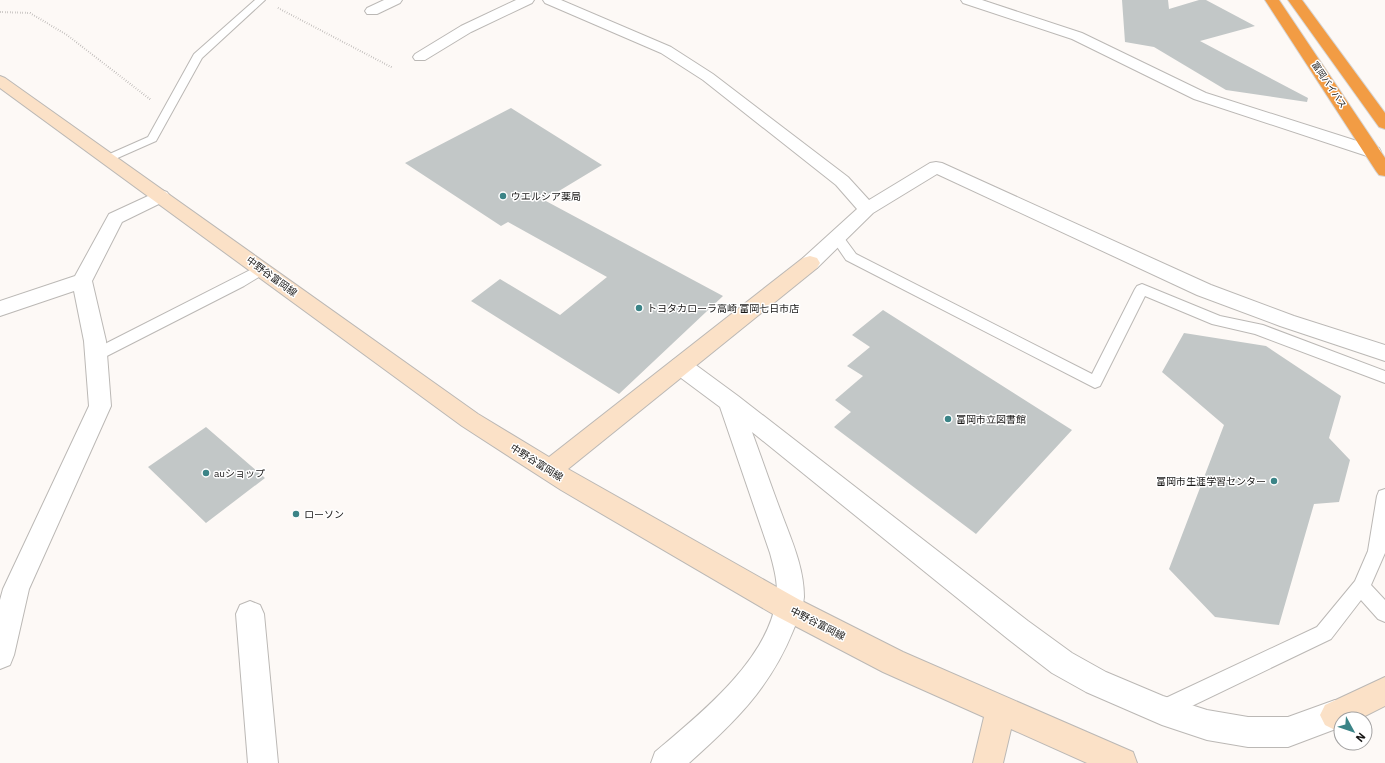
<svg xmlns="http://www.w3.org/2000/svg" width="1385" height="763" font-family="'IBM Plex Sans','Noto Sans JP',sans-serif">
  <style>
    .building { fill: #c2c7c7 }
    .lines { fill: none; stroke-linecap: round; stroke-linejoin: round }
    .lane-casing { stroke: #bbb8b5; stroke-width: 2 }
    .street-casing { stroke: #bbb8b5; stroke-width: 2 }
    .secondary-casing { stroke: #bbb8b5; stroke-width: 2 }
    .highway-casing { stroke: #d5d5d5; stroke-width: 2 }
    .path { stroke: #a09d9b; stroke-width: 2; stroke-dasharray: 0.5 2; stroke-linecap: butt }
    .lane { fill: #fff; fill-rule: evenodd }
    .street { fill: #fff; fill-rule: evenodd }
    .secondary { fill: #fbe1c7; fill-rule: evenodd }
    .highway { fill: #f29c44; fill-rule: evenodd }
    .poi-dot { fill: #3b8487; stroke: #fff; stroke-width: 1.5 }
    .labels { text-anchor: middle; stroke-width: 3; stroke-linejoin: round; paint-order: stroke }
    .far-street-label { font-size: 9px; fill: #181716; stroke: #fff }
    .poi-label { font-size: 10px; fill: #181716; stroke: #fff; text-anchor: start }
    .street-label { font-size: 10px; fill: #181716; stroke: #fff }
  </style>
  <rect width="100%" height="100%" fill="#fdf9f6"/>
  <!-- building -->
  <path class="building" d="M1122,0H1168L1169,9L1199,0H1206L1255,26L1200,41L1308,98L1307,102L1226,90L1154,47L1125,42Z
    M511,108L602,165L544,200L723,296L619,394L471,301L500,279L560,315L607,277L508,222L501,226L405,163Z
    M883,310L1072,430L976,534L834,427L851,412L835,400L863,376L847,366L870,347L852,335Z
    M1184,333L1266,346L1341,396L1329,438L1350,460L1339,502L1314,504L1279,625L1215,617L1169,569L1224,425L1162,372Z
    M206,427L265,478L206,523L148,467Z"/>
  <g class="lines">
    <defs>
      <path id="lane" d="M255,0H265L202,58L156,141L113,160H105L103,158L105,156L148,137L194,54Z
        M837,234L842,235L856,254L1092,374L1135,289L1137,286L1142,284L1220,316L1263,325L1385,371V383L1255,334L1212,324L1145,296L1100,386L1095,388L846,260L831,238L832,235Z
        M262,264L267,266L269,269L267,272L244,286L101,359L96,360L91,359L89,355L91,351Z
        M1385,489V553L1371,585L1385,600V622L1378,619L1361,600L1331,639L1169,717L1162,720L1155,717L1152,710L1155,703L1317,627L1355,581L1368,551L1377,496L1379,491Z"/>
      <path id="street" d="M384,0H402L400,3L377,14H367L365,11L367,8Z
        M516,0H534L532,3L471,32L425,60H415L413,57L415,54L461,26Z
        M543,0H561L671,47L713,74L848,177L869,200L930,163L936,162L942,163L1211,285L1294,316L1385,345V361L1280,326L1197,295L937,174L873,213L817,268L810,270L803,268L800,263L803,258L857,209L836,185L703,80L661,53L545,3Z
        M961,0H982L1082,33L1206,93L1379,148L1381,152L1379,156L1373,157L1367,156L1194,99L1072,39L963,3Z
        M161,190L167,192L170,196L167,200L122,222L92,281L106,341L111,406L29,589L14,655L10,665L0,669V600L3,589L89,406L84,341L74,291L0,316V301L75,276L109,214Z
        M681,358L689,360L738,396L1028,621L1072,653L1106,672L1163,696L1207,710L1248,717H1288L1335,700L1345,705L1350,715L1348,719H1341V727L1288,747H1248L1207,740L1162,725L1086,692L1052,673L1008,639L752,432C762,459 771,486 781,512C791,539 804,567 804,597C803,609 797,621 793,631C770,688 734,723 689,763H651L655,752C699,715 767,661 776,601C779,585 774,568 770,553L720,407L673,372L670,366L673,360Z
        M250,601L260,605L264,614L278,763H248L236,614L240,605Z"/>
      <path id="secondary" d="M0,76L5,78L478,414L549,457L803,258L810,256L817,258L820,263L817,268L568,469L798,599L903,652L1133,752L1137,763H1087L1011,729L1003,763H973L984,717L883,672L778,617L561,490L462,426L0,88Z
        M1385,677V706L1359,719H1341V727L1335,730L1325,725L1320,715L1325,705Z"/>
      <path id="highway" d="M1265,0H1279L1385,158V176L1379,175L1376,171Z
        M1288,0H1302L1385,113V129L1379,127Z"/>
    </defs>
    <!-- lane casing -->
    <use href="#lane" class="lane-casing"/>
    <!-- street casing -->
    <use href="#street" class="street-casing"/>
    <!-- secondary casing -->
    <use href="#secondary" class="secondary-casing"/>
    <!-- highway casing -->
    <use href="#highway" class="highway-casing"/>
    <!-- path -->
    <path class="path" d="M278,8L393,68
      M0,12L30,13L67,35L151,100"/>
    <!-- lane -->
    <use href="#lane" class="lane"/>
    <!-- street -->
    <use href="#street" class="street"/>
    <!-- secondary -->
    <use href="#secondary" class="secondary"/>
    <!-- highway -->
    <use href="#highway" class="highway"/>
  </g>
  <!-- markers -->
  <g class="poi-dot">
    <circle cx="503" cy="196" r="4"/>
    <circle cx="639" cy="308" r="4"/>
    <circle cx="948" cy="419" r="4"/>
    <circle cx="206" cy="473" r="4"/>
    <circle cx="1274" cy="481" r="4"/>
    <circle cx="296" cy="514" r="4"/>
  </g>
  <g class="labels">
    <!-- far-street labels -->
    <g class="far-street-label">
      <text transform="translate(1329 85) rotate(56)" y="3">富岡バイパス</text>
    </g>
    <!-- poi labels -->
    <g class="poi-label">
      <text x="511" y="200">ウエルシア薬局</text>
      <text x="647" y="312">トヨタカローラ高崎 富岡七日市店</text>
      <text x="956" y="423">富岡市立図書館</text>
      <text x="214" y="477">auショップ</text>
      <text x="1266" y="485" text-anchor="end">富岡市生涯学習センター</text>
      <text x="304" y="518">ローソン</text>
    </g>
    <!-- street labels -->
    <g class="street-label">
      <text transform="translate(272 276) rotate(36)" y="4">中野谷富岡線</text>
      <text transform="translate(537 462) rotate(32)" y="4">中野谷富岡線</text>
      <text transform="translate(818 623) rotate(27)" y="4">中野谷富岡線</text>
    </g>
  </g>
  <!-- north arrow -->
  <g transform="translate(1353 731) rotate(130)"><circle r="19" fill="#ffffff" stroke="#a3a2a2"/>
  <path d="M0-3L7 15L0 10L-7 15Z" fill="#3b8487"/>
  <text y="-6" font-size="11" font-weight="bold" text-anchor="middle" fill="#181716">N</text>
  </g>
</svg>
